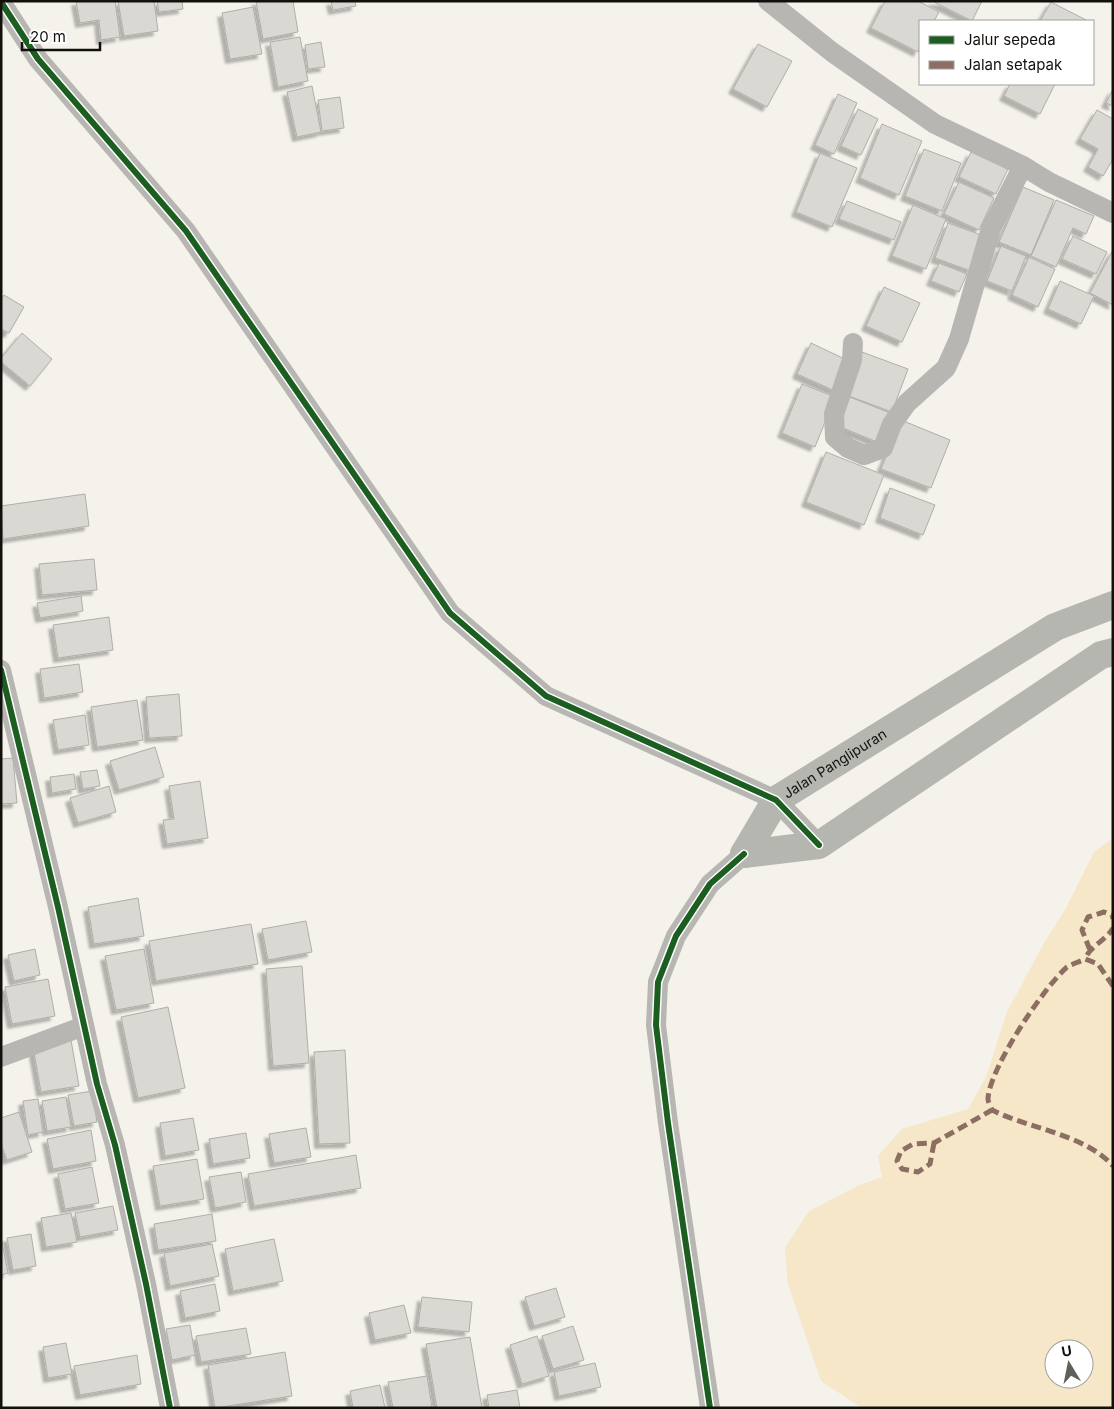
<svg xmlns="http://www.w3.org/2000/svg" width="1114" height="1409" font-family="Inter,sans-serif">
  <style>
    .green { fill: #f5e7c7; fill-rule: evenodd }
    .building { fill: #dad8d3; stroke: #b0aea9; filter: url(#shadow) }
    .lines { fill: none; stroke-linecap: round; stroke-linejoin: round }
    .minor { stroke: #b8b6b3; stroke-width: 20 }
    .secondary { stroke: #b6b6b1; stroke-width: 28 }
    .quiet { stroke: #8d6e63; stroke-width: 5; stroke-dasharray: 10 5; stroke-linecap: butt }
    .cycleway-casing { stroke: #fff; stroke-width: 9 }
    .cycleway { stroke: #1b5e20; stroke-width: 6 }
    .labels { text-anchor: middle; stroke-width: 5; stroke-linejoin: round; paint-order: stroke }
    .street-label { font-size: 14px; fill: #12100c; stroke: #fff }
  </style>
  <defs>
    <filter id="shadow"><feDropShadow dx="-4.5" dy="4.5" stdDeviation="1" flood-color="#0004"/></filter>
  </defs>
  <rect width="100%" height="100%" fill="#f4f2eb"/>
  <!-- green -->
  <path class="green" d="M1113,838V1408H862L821,1381L788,1284L785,1248L808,1212L857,1186L882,1177L878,1156L902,1129L968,1109L986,1077L1007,1012L1045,941L1065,910L1094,852ZM1054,1349H1084V1379H1054Z"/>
  <!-- building -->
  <path class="building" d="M76,1H115L120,37L101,40L99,20L80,23Z
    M118,1H154L158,31L124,36Z
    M157,1H182L183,9L159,12Z
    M256,1H293L298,32L263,39Z
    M331,1H355L356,6L333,10Z
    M885,1H918L939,12L934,21H920V47L918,52L871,28Z
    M932,1H982L972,21Z
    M1051,2L1088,21H1040Z
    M253,7L262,54L230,59L222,13Z
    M300,37L308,81L278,87L270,42Z
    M321,42L325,67L308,69L305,45Z
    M758,44L792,61L767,107L733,89Z
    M1010,84H1055L1040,114L1004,96Z
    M312,86L321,132L297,137L287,92Z
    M1113,89V106L1106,103Z
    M838,94L857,103L834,154L815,145Z
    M340,97L344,128L322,131L318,100Z
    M858,109L878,119L861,155L841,146Z
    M1097,110L1113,119V159L1103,176L1088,167L1098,149L1080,139Z
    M882,124L922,141L899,195L860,178Z
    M924,149L961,163L942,211L905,196Z
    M971,152L1008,169L996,194L959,177Z
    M820,153L857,168L832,227L796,212Z
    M959,182L994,198L979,230L944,214Z
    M1023,187L1054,200L1031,255L999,242Z
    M1056,200L1094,216L1086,234L1073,228L1056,267L1031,256Z
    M847,201L901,222L894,240L839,219Z
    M913,205L946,219L926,269L892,256Z
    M948,223L984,236L971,271L935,258Z
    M1073,236L1107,252L1096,274L1062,259Z
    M1001,246L1026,256L1012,291L987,281Z
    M1113,250V305L1090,293Z
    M1029,257L1055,269L1038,307L1012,295Z
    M939,263L967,274L959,292L931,281Z
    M1060,281L1094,296L1081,324L1048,309Z
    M884,287L920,303L902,342L866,326Z
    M4,295L24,307L9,333L1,329V299Z
    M22,333L52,359L30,386L1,362V358Z
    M811,343L849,361L835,391L797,374Z
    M862,352L908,369L892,412L846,395Z
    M802,384L835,397L815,447L782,433Z
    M850,397L890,413L877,442L838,426Z
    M901,420L950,440L931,488L881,469Z
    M826,452L884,475L864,525L806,502Z
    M890,488L935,505L923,535L880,518Z
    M85,494L89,526L3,539L1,506Z
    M94,559L97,590L42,595L39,564Z
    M81,596L83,611L40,618L37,603Z
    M109,617L113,650L58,658L53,625Z
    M79,664L83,692L44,698L40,669Z
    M179,694L182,736L149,738L146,697Z
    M137,700L143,740L97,747L91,707Z
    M85,715L89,745L58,750L53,720Z
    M155,747L164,777L119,790L110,761Z
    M13,758L17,803L1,804V759Z
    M97,770L100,786L83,789L80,772Z
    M74,774L76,789L52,793L50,777Z
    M200,781L208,838L167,844L163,820L174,819L169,786Z
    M109,786L116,812L78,823L70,798Z
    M138,898L144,936L94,944L88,907Z
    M306,921L312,952L268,960L262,929Z
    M251,924L258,964L156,981L149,941Z
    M35,949L40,975L14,981L8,955Z
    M144,949L154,1003L116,1010L105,956Z
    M302,966L309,1063L273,1066L266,969Z
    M48,979L55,1016L12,1024L5,987Z
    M168,1007L185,1088L138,1098L121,1017Z
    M71,1040L79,1086L41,1092L33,1047Z
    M345,1050L350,1143L319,1144L314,1052Z
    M92,1091L97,1122L74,1126L68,1095Z
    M66,1097L71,1127L47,1131L42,1101Z
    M38,1099L43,1132L28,1135L23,1101Z
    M19,1112L32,1152L7,1160L1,1144V1118Z
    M193,1118L199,1150L165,1156L160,1123Z
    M306,1128L311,1157L274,1163L269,1134Z
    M91,1130L96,1161L53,1169L47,1139Z
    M246,1133L250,1158L213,1164L209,1139Z
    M356,1155L361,1188L254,1206L248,1174Z
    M197,1159L204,1199L160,1206L153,1166Z
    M92,1167L99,1203L65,1209L58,1174Z
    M241,1172L246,1202L215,1208L209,1177Z
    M113,1206L118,1230L80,1237L75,1213Z
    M71,1213L77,1242L46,1247L41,1218Z
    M212,1214L216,1241L158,1250L154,1224Z
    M31,1234L36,1266L13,1270L7,1238Z
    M1,1237L8,1273L1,1275Z
    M274,1239L283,1281L233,1291L225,1249Z
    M212,1244L219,1276L170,1286L164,1253Z
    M215,1284L220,1311L185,1318L180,1291Z
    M556,1288L565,1317L534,1326L525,1297Z
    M422,1297L472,1302L469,1332L418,1327Z
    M404,1305L411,1333L375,1340L369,1313Z
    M190,1325L195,1355L172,1360L166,1329Z
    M573,1326L584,1360L553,1369L542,1336Z
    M246,1328L251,1354L201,1362L196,1336Z
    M537,1336L549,1376L522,1384L510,1345Z
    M470,1337L482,1408H437L426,1344Z
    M66,1343L72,1374L48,1378L43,1347Z
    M285,1352L292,1396L215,1408L208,1365Z
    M137,1355L141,1384L80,1395L74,1366Z
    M595,1363L601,1387L559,1396L554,1372Z
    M427,1376L432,1408H393L388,1382Z
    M380,1385L385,1408H353L350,1391Z
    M517,1390L520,1408H489L487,1395Z"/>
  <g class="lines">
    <!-- minor -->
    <path class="minor" d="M768,1L832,52L935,124L1023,166L1049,182L1113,213
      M1,2L38,59L186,231L450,613L546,696L776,800L819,845
      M853,343L852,360L834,414L835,437L848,448L864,455L883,448L892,424L907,403L946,368L959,339L991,228L1023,166
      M1,670L58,907L97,1084L115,1145L146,1284L170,1408
      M1,1057L84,1026
      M710,1408L668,1123L656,1025L658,982L676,936L710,884L744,854"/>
    <!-- secondary -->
    <g class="secondary">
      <path id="s1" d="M744,854L776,800L1055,627L1113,605"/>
      <path d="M744,854L819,845L1101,655L1113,652"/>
    </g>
    <!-- quiet -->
    <path class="quiet" d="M1090,950L1082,930L1088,917L1104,912L1112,915L1113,919
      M1087,955C1094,944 1106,940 1113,928
      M1113,986L1098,964L1085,959C1079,962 1072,964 1067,967C1044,987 989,1069 988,1099C988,1102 991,1107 992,1110C1029,1129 1085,1134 1113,1166
      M934,1143L930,1164L918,1172L902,1169L897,1161L901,1151L913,1144L934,1143L992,1110"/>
    <defs>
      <path id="cycleway" d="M1,2L38,59L186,231L450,613L546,696L776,800L819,845
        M1,670L58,907L97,1084L115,1145L146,1284L170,1408
        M710,1408L668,1123L656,1025L658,982L676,936L710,884L744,854"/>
    </defs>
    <!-- cycleway casing -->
    <use href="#cycleway" class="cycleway-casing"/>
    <!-- cycleway -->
    <use href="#cycleway" class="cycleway"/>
  </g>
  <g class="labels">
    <!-- street labels -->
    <g class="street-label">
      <text dy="5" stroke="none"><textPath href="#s1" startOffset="132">Jalan Panglipuran</textPath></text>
    </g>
  </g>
  <!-- border -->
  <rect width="1114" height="1409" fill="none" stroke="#12100c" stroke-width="5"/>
  <!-- legend -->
  <rect x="919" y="20" width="175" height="65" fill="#ffffff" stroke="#a09f9e"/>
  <rect x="929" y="36" width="25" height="8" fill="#1b5e20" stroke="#a09f9e"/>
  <text x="964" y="45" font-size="15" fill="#12100c">Jalur sepeda</text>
  <rect x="929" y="61" width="25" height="8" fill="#8d6e63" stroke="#a09f9e"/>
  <text x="964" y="70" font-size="15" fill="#12100c">Jalan setapak</text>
  <!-- north arrow -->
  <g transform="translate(1069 1364) rotate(350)"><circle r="24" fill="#ffffff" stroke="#a09f9e"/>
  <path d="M0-4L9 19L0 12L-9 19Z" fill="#615f5a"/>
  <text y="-8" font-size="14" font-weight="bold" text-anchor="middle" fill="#12100c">U</text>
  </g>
  <!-- scale -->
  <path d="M22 42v8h78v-8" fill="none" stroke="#12100c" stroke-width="2.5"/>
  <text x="30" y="42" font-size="15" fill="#12100c" stroke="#ffffff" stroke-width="4" paint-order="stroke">20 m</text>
</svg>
